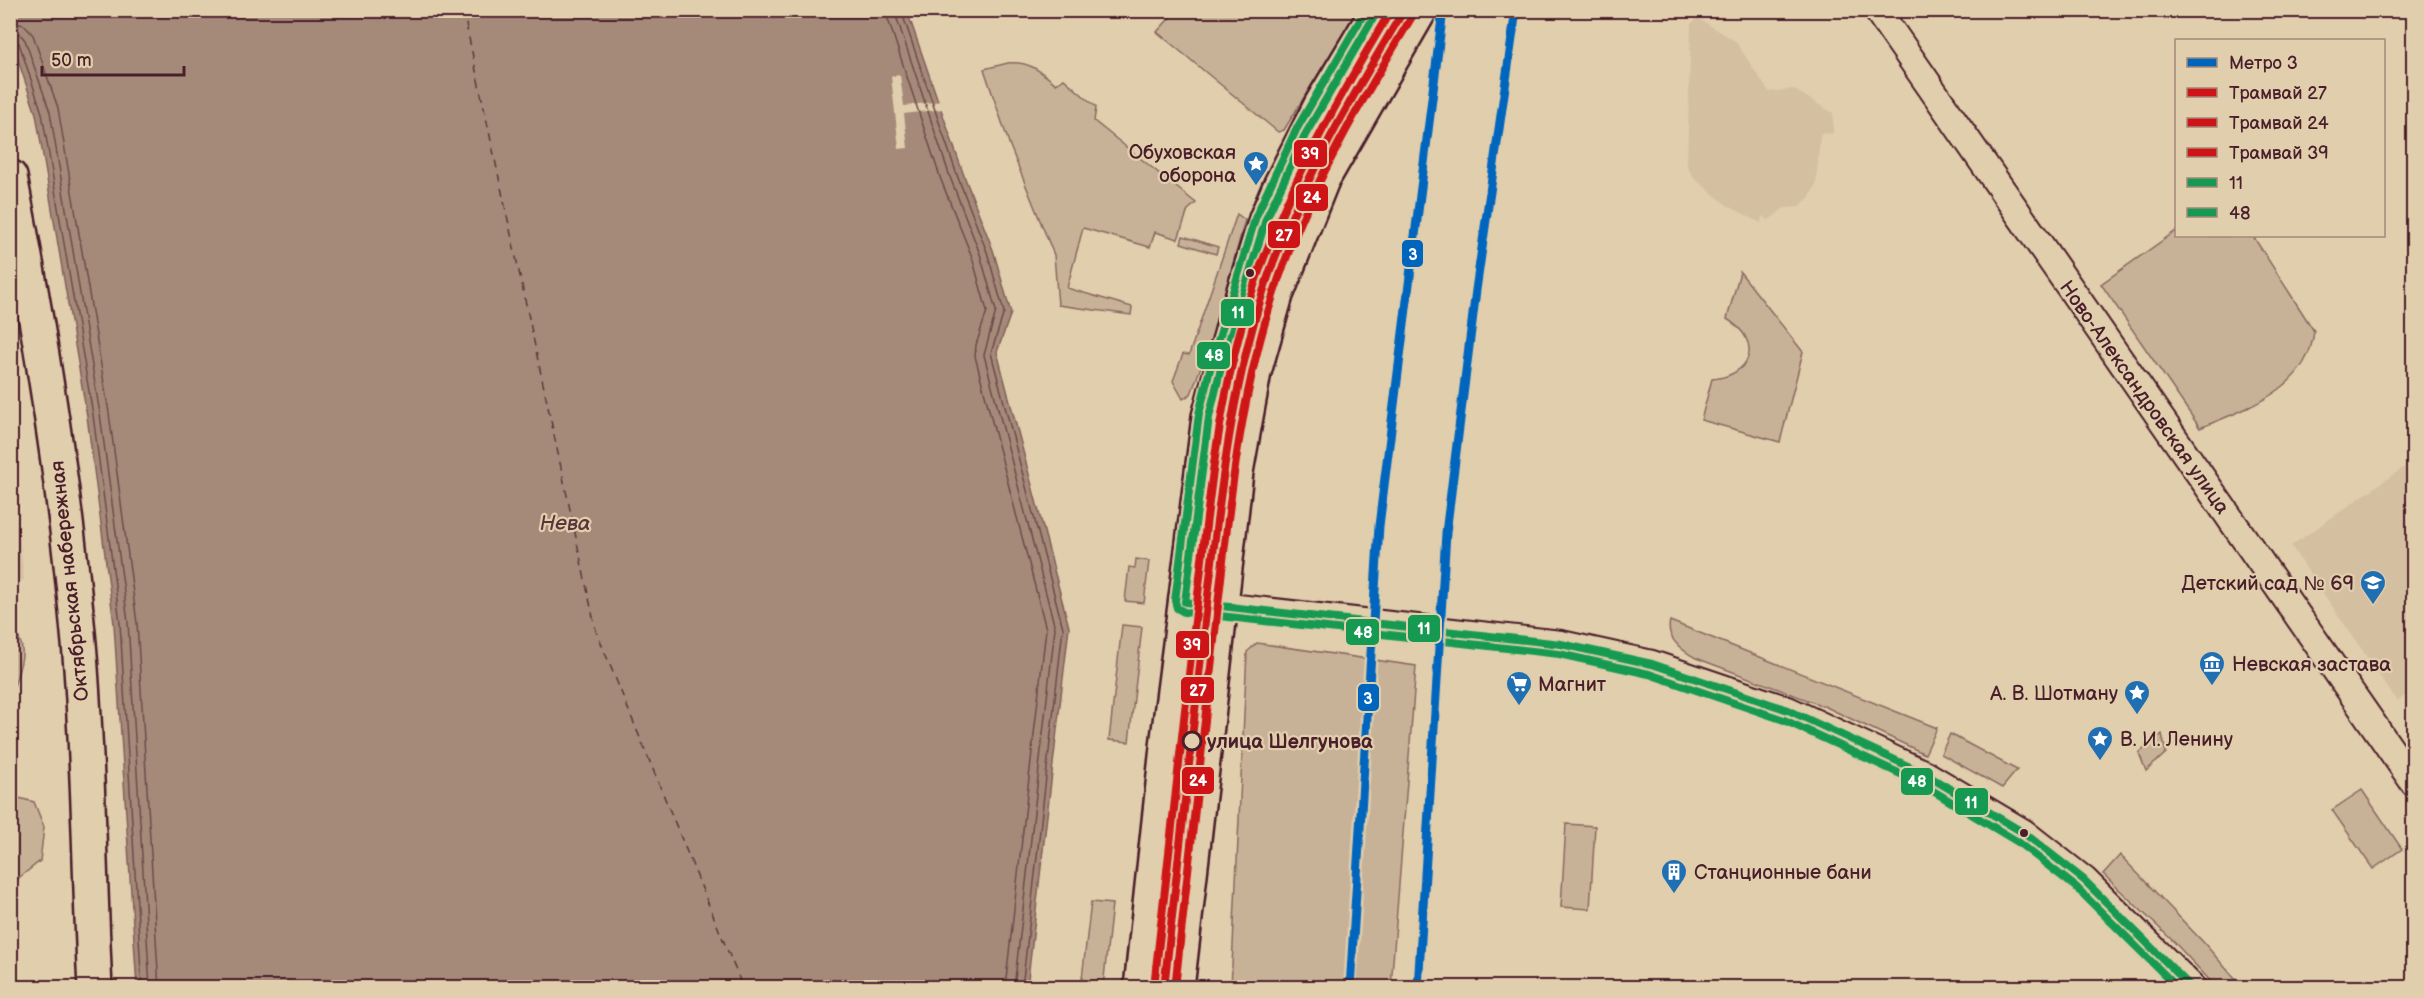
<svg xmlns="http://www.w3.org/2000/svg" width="2424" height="998" font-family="'Balsamiq Sans',sans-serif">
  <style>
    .built { fill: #d4bfa1 }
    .green { fill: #c8b297; stroke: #896861; stroke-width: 1.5 }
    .water { fill: #a58a79; stroke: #815f5a; stroke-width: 1.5 }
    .pier { fill: #e0ceac }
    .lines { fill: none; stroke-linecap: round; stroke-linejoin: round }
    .shore { stroke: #6e4a4a; stroke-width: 1.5 }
    .ferry { stroke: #5c343b; stroke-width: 1.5; stroke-dasharray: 8 6; stroke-linecap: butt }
    .minor-casing { stroke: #4a1f2b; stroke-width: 30 }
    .major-casing { stroke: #4a1f2b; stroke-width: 38 }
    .minor { stroke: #e0ceac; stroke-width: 26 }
    .major { stroke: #e0ceac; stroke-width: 33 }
    .bus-1-casing { stroke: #e0ceac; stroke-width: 12 }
    .bus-2-casing { stroke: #e0ceac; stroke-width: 12 }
    .bus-1 { stroke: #169a51; stroke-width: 8 }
    .bus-2 { stroke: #169a51; stroke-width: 8 }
    .tram-1-casing { stroke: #e0ceac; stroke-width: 12 }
    .tram-2-casing { stroke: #e0ceac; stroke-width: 12 }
    .tram-3-casing { stroke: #e0ceac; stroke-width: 12 }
    .tram-1 { stroke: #ce1417; stroke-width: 8 }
    .tram-2 { stroke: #ce1417; stroke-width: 8 }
    .tram-3 { stroke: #ce1417; stroke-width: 8 }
    .metro-1-casing { stroke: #e0ceac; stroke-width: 14 }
    .metro-1 { stroke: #0065bd; stroke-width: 9 }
    .bus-dot { fill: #4a1f2b; stroke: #e0ceac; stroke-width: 2 }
    .stop-dot { fill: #e0ceac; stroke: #4a1f2b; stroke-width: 3 }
    .labels { text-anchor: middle; stroke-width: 4.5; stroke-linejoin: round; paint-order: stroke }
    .poi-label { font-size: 20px; fill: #4a1f2b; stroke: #e0ceac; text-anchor: start }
    .street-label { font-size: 20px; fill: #4a1f2b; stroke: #e0ceac }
    .stop-label { font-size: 20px; font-weight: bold; fill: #4a1f2b; stroke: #e0ceac; text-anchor: start }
    .water-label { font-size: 21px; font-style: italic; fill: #5c343b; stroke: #e0ceac }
    .line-badge { stroke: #e0ceac; stroke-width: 2 }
    .badge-label { font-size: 16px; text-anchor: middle; font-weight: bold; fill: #fff }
  </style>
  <rect width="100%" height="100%" fill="#e0ceac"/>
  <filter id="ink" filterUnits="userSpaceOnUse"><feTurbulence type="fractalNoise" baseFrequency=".0167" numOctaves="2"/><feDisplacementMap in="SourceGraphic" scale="12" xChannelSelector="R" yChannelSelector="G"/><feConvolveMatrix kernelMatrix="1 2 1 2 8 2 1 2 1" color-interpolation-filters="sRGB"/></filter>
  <g filter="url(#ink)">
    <!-- built -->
    <path class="built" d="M1698,18L1735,41L1769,92L1793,89L1833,113V133L1820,134L1816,184L1809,198L1798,207L1784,208L1769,220L1762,216L1761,223L1727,205L1694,178L1687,166L1691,24Z
      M2413,461V691L2397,701L2291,546Z
      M11,465L24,580L11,581H10Z"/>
    <!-- green -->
    <path class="green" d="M1176,11V10L1357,11L1284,130L1278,132L1157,32Z
      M1008,63C1030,61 1040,71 1056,84L1064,79L1096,107L1094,121L1196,203L1188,210L1178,239L1155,232L1150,247L1083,228L1067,288L1132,307L1131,315L1058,305L1054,255L1010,146L984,69Z
      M1237,214L1245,220L1217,322L1191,394L1183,399L1173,381L1183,354L1189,355Z
      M2176,231V236H2253L2314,331C2308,390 2247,408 2200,428L2101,284Z
      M1183,236L1218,247L1216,254L1181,243Z
      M1740,272L1803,352L1780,442L1701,420L1712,379C1753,375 1763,341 1727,319Z
      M1136,559L1149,561L1144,603L1125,601L1129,567L1135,568Z
      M1670,621L1937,728L1925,754L1826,707L1696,658C1683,651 1665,639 1670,621Z
      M1122,625L1142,627L1129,742L1109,740Z
      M10,627C30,645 21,663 14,686L11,687Z
      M1257,643L1416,666L1391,987H1231L1247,652Z
      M1950,734L2017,770L2002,788L1941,754Z
      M2162,734L2166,753L2146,771L2139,753Z
      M2362,790L2402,849L2373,869L2332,810Z
      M11,796L34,802L44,827L40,861L11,884Z
      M1566,824L1595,826L1590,909L1561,907Z
      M2120,855L2204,943L2242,987H2216L2174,942L2103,874Z
      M1091,902L1112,904L1103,987H1081Z"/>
    <!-- water -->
    <path class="water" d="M10,11H907L963,173L993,250L1011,313L997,352L1069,627L1027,987H137L114,624L87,416L36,114L11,39Z"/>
    <!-- pier -->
    <path class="pier" d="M900,75L904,106L941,101L943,109L904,114L908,148L899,149L891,76Z"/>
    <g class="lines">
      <!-- shore -->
      <path class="shore" d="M885,10L941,180L972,257L987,311L976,345L975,356L1046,629L1005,988
        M894,10L950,177L980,254L996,311L984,355L1055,628L1014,988
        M901,10L957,175L987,252L1004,312L991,353L1063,628L1022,988
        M10,22L24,25L33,35L58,108L109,413L137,623L159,988
        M10,31L19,33L25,40L50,112L100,414L128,622L150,988
        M10,39L19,43L42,113L93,415L120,623L142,988"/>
      <!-- ferry -->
      <path class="ferry" d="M463,10L596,631L743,988"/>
      <defs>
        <path id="minor" d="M1877,10L2414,783
          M1185,602L1561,644L1652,664L1788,710L1923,773L2024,833L2084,880L2193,988"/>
        <path id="major" d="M10,177C40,331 65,487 79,643C89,758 89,873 95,988
          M1141,988L1168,738L1209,417L1235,320L1266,219L1281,184L1321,105L1378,10
          M1177,988L1236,472L1254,372L1276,295L1322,180L1420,10"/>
      </defs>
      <!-- minor casing -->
      <use href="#minor" class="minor-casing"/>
      <!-- major casing -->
      <use href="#major" class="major-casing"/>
      <!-- minor -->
      <use href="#minor" class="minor"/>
      <!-- major -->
      <use href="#major" class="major"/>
      <defs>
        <path id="bus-1" d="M1378,10L1305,135L1266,219L1222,364L1209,417L1185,602L1561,644L1652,664L1788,710L1923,773L2024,833L2084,880L2192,988"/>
        <path id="bus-2" d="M1366,10L1296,130L1256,216L1212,361L1199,414L1175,601L1177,608L1184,612L1559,654L1649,674L1784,720L1918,782L2018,842L2077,888L2178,988"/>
      </defs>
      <!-- bus-1 casing -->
      <use href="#bus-1" class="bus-1-casing"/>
      <!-- bus-2 casing -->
      <use href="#bus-2" class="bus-2-casing"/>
      <!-- bus-1 -->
      <use href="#bus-1" class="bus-1"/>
      <!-- bus-2 -->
      <use href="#bus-2" class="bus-2"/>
      <defs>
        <path id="tram-1" d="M1164,988C1178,865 1192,743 1205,621C1219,504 1230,386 1269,274C1302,181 1353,95 1404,10"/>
        <path id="tram-2" d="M1175,988C1188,866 1202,744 1216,623C1229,507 1240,389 1279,278C1311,185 1362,100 1413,15"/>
        <path id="tram-3" d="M1154,987C1167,865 1181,743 1195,621C1207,518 1216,414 1245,314C1277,205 1333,107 1391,10"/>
      </defs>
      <!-- tram-1 casing -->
      <use href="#tram-1" class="tram-1-casing"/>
      <!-- tram-2 casing -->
      <use href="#tram-2" class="tram-2-casing"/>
      <!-- tram-3 casing -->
      <use href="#tram-3" class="tram-3-casing"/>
      <!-- tram-1 -->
      <use href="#tram-1" class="tram-1"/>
      <!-- tram-2 -->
      <use href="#tram-2" class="tram-2"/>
      <!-- tram-3 -->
      <use href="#tram-3" class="tram-3"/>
      <defs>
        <path id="metro-1" d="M1350,988L1379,526L1443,10
          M1418,988L1446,533L1476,290L1516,10"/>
      </defs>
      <!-- metro-1 casing -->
      <use href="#metro-1" class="metro-1-casing"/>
      <!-- metro-1 -->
      <use href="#metro-1" class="metro-1"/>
    </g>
  </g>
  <!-- icons -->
  <defs>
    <symbol id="sight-pin" viewBox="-11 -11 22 30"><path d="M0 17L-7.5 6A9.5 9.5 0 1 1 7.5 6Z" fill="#1f6fb2" stroke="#e0ceac"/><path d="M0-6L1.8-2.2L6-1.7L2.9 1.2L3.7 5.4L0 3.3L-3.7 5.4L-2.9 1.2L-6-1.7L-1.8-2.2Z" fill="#fff"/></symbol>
    <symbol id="school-pin" viewBox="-11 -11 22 30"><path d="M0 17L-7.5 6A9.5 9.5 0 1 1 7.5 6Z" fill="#1f6fb2" stroke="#e0ceac"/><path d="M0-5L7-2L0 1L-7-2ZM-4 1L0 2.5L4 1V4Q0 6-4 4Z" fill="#fff"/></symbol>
    <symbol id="museum-pin" viewBox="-11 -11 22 30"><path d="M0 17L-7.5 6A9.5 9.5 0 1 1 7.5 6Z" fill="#1f6fb2" stroke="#e0ceac"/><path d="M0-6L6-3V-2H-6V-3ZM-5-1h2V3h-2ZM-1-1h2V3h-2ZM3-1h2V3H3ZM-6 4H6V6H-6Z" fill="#fff"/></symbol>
    <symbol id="supermarket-pin" viewBox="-11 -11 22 30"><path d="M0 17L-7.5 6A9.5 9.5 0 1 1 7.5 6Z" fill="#1f6fb2" stroke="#e0ceac"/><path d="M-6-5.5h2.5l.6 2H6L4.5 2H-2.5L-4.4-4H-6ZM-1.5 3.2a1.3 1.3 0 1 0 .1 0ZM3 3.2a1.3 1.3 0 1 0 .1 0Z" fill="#fff"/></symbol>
    <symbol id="building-pin" viewBox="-11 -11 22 30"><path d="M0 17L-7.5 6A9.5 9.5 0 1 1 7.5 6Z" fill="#1f6fb2" stroke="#e0ceac"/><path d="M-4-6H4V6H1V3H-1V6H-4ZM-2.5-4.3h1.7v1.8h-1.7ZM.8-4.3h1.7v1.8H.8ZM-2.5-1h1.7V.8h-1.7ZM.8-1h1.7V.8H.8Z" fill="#fff"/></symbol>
  </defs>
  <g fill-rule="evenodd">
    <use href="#sight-pin" x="1241" y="149" width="30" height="40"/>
    <use href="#school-pin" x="2358" y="568" width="30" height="40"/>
    <use href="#museum-pin" x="2197" y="649" width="30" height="40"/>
    <use href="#supermarket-pin" x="1504" y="669" width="30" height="40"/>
    <use href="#sight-pin" x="2122" y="678" width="30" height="40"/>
    <use href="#sight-pin" x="2085" y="724" width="30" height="40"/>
    <use href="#building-pin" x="1659" y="857" width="30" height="40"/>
  </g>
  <!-- markers -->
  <g class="bus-dot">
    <circle cx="1250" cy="273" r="5"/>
    <circle cx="2024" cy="833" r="5"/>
  </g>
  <circle class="stop-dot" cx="1192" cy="741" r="9"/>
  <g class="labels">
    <!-- poi labels -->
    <g class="poi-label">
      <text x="1236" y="159" text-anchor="end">Обуховская<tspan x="1236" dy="23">оборона</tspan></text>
      <text x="2354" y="590" text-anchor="end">Детский сад № 69</text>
      <text x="2232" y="671">Невская застава</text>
      <text x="1538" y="691">Магнит</text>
      <text x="2118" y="700" text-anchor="end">А. В. Шотману</text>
      <text x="2120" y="746">В. И. Ленину</text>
      <text x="1694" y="879">Станционные бани</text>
    </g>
    <!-- street labels -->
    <g class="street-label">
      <text transform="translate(2145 397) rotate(55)" y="7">Ново-Александровская улица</text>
      <text transform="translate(69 581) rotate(-96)" y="7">Октябрьская набережная</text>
    </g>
    <!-- stop labels -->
    <g class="stop-label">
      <text x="1207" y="748">улица Шелгунова</text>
    </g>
    <!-- water labels -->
    <g class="water-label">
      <text x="565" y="530">Нева</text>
    </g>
  </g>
  <g class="line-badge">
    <rect x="1293" y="139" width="35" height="29" rx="6" fill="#ce1417"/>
    <rect x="1295" y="183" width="34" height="29" rx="6" fill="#ce1417"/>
    <rect x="1267" y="220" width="34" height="29" rx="6" fill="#ce1417"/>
    <rect x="1401" y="239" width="23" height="29" rx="6" fill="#0065bd"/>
    <rect x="1220" y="298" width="35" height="29" rx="6" fill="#169a51"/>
    <rect x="1196" y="341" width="35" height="29" rx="6" fill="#169a51"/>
    <rect x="1407" y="614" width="34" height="29" rx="6" fill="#169a51"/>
    <rect x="1345" y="618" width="35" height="28" rx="6" fill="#169a51"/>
    <rect x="1175" y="630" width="35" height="29" rx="6" fill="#ce1417"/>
    <rect x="1180" y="676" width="35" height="28" rx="6" fill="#ce1417"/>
    <rect x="1357" y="683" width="23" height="29" rx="6" fill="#0065bd"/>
    <rect x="1181" y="766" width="34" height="29" rx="6" fill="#ce1417"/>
    <rect x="1900" y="767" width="34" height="29" rx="6" fill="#169a51"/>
    <rect x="1954" y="787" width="35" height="29" rx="6" fill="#169a51"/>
  </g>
  <g class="badge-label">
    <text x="1310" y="159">39</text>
    <text x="1312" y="203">24</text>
    <text x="1284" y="241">27</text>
    <text x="1413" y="260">3</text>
    <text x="1238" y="318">11</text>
    <text x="1214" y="361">48</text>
    <text x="1424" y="634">11</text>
    <text x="1363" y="638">48</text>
    <text x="1192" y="650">39</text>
    <text x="1198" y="696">27</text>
    <text x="1368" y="704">3</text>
    <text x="1198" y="786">24</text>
    <text x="1917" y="787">48</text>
    <text x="1971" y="808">11</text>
  </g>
  <!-- margin -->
  <rect width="2424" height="998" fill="none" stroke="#e0ceac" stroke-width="36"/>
  <rect x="18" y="18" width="2388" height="962" fill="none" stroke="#4a1f2b" stroke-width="2" filter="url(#ink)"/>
  <!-- legend -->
  <rect x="2175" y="39" width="210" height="198" fill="#e0ceac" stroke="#a48878" stroke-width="1.5"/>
  <rect x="2187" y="58" width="30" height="9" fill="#0065bd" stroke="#a48878" stroke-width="1.5"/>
  <text x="2229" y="69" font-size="18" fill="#4a1f2b">Метро 3</text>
  <rect x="2187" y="88" width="30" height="9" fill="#ce1417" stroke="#a48878" stroke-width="1.5"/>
  <text x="2229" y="99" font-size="18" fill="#4a1f2b">Трамвай 27</text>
  <rect x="2187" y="118" width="30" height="9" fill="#ce1417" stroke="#a48878" stroke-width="1.5"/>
  <text x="2229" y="129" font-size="18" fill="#4a1f2b">Трамвай 24</text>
  <rect x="2187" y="148" width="30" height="9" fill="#ce1417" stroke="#a48878" stroke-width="1.5"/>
  <text x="2229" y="159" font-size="18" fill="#4a1f2b">Трамвай 39</text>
  <rect x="2187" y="178" width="30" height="9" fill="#169a51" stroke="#a48878" stroke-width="1.5"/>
  <text x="2229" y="189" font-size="18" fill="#4a1f2b">11</text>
  <rect x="2187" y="208" width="30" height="9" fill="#169a51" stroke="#a48878" stroke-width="1.5"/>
  <text x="2229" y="219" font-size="18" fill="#4a1f2b">48</text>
  <!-- scale -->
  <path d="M42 66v9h142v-9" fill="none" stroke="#4a1f2b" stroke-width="3"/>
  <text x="51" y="66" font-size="18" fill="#4a1f2b" stroke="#e0ceac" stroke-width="4.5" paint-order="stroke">50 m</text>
</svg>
